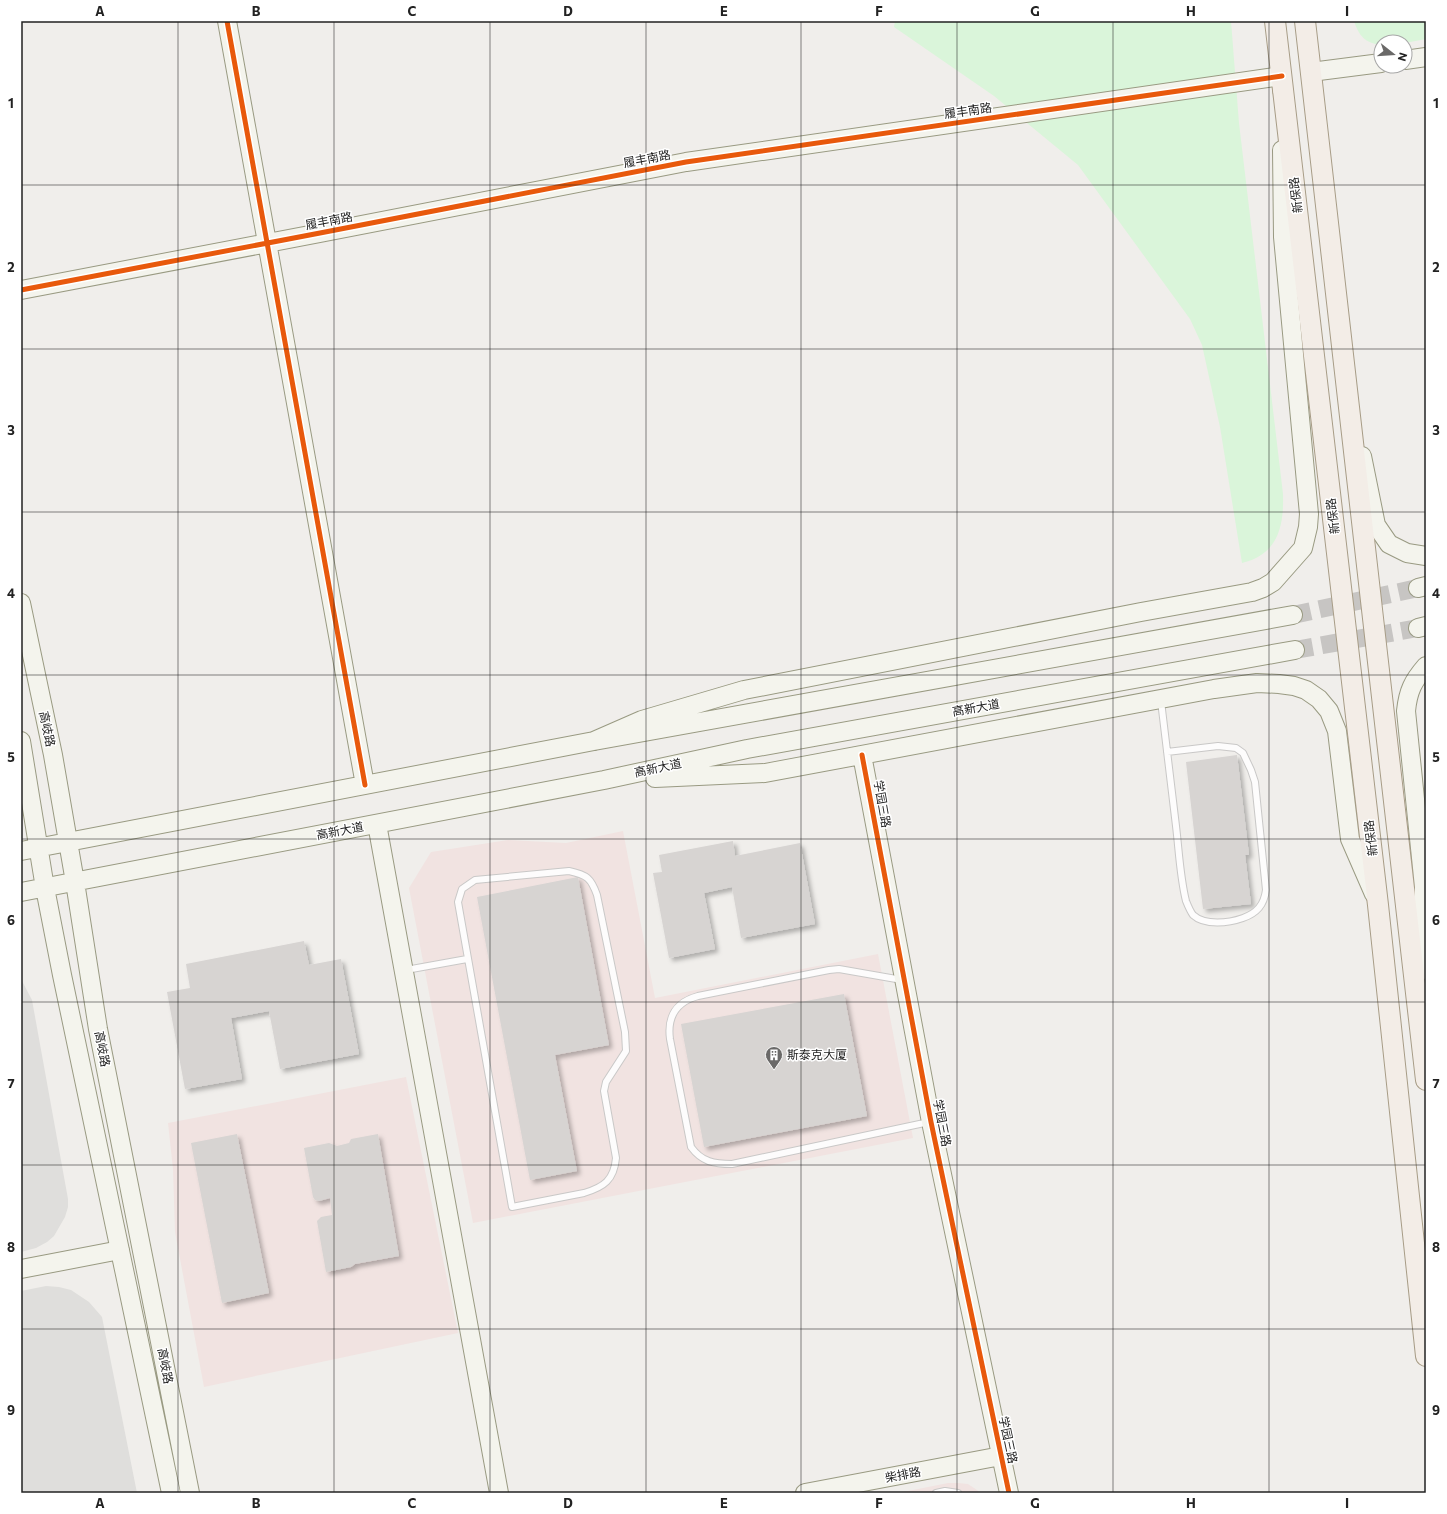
<svg xmlns="http://www.w3.org/2000/svg" width="1447" height="1514" font-family="Commissioner,'Noto Sans SC',sans-serif">
  <style>
    .residential { fill: #dfdedc }
    .commercial { fill: #f1e3e1 }
    .park { fill: #daf5da }
    .building { fill: #d7d4d2; filter: url(#shadow) }
    .lines { fill: none; stroke-linecap: round; stroke-linejoin: round }
    .secondary-tunnel { stroke: #c7c5c3; stroke-width: 18; stroke-dasharray: 18 9; stroke-linecap: butt }
    .lane-casing { stroke: #c9c8c7; stroke-width: 8 }
    .secondary-casing { stroke: #999a82; stroke-width: 20 }
    .primary-casing { stroke: #a79c86; stroke-width: 22 }
    .lane { stroke: #fdfcfc; stroke-width: 6 }
    .secondary { stroke: #f4f4ed; stroke-width: 18 }
    .primary { stroke: #f3ede7; stroke-width: 20 }
    .cycleway-casing { stroke: #fff; stroke-width: 8 }
    .cycleway { stroke: #e8590c; stroke-width: 5 }
    .grid { fill: none; stroke: #222; stroke-width: 1; stroke-opacity: 0.55 }
    .labels { text-anchor: middle; stroke-width: 3; stroke-linejoin: round; paint-order: stroke }
    .street-label { font-size: 12px; fill: #222; stroke: #fff }
    .poi-label { font-size: 12px; fill: #222; stroke: #fff; text-anchor: start }
    .neatline { fill: none; stroke: #222; stroke-width: 1.5 }
    .grid-label { font-size: 13px; text-anchor: middle; font-weight: bold; fill: #222 }
  </style>
  <defs>
    <filter id="shadow"><feDropShadow dx="3.5" dy="3.5" stdDeviation="2" flood-color="#0004"/></filter>
  </defs>
  <rect width="100%" height="100%" fill="#f0eeeb"/>
  <!-- residential -->
  <path class="residential" d="M21,979L32,1000L68,1199V1207L65,1217L54,1236L47,1242L36,1248L21,1252Z
    M46,1286L59,1287L71,1290L89,1302L102,1317L137,1493H21V1291Z"/>
  <!-- commercial -->
  <path class="commercial" d="M623,831L655,998L878,954L913,1138L473,1223L409,888L431,852L508,840L566,843Z
    M406,1077L458,1333L204,1387L175,1232L173,1169L168,1123Z
    M948,1483H958L968,1484L977,1490L980,1493H898Z"/>
  <!-- park -->
  <path class="park" d="M895,21H1231L1239,123L1283,494C1284,527 1278,554 1242,563L1220,427L1202,345L1190,319L1078,165L994,96L894,27Z
    M1354,21H1426V39L1405,43V42H1381V45C1365,43 1359,36 1354,21Z"/>
  <!-- building -->
  <path class="building" d="M1237,755L1249,855H1245L1251,904L1203,909L1186,762Z
    M733,841L735,856L800,843L815,924L741,938L732,887L704,893L715,949L669,958L653,873L662,872L659,855Z
    M578,877L609,1045L555,1055L577,1171L530,1180L477,897Z
    M304,941L309,965L341,959L359,1054L280,1069L269,1011L231,1018L242,1079L185,1089L167,992L190,988L186,964Z
    M844,994L867,1116L704,1147L681,1024Z
    M237,1134L269,1293L222,1303L191,1143Z
    M378,1134L399,1256L355,1264L351,1267L326,1272L317,1221L321,1217L332,1215L330,1198L319,1201L315,1200L313,1197L304,1148L329,1143L337,1146L349,1143L351,1139Z"/>
  <g class="lines">
    <!-- secondary-tunnel -->
    <path class="secondary-tunnel" d="M1293,615L1418,588
      M1295,650L1418,628"/>
    <defs>
      <path id="lane" d="M1161,701C1166,743 1171,784 1176,826C1179,851 1180,877 1186,901C1188,906 1190,911 1193,915C1205,926 1229,923 1243,918C1257,913 1264,905 1266,890L1255,782L1251,770L1243,753L1236,748L1218,746L1167,752
        M569,871C587,875 591,878 597,895L625,1032L626,1051L606,1082L604,1091L616,1158C614,1180 604,1187 584,1193L512,1207L458,902L462,889L475,880Z
        M406,970L467,959
        M902,980L839,969L829,970L698,996C676,1002 667,1017 670,1039L691,1147C702,1162 714,1164 732,1164L929,1122
        M936,1493L945,1491L958,1493"/>
      <path id="secondary" d="M227,21L365,785
        M1405,60L1426,57
        M1311,72L1381,63
        M21,290L320,233L686,162L1282,76V90
        M1362,456L1376,525L1389,544L1407,553L1426,556
        M1418,588L1426,586
        M21,603L53,755L75,882L98,1029L190,1493
        M1418,628L1426,626
        M21,741L45,888L62,975L171,1493
        M594,741L642,720L744,690L1141,612L1252,592L1263,588L1273,582L1303,548L1308,527L1309,514L1283,237L1282,150
        M862,755L931,1122L1009,1493
        M655,778L765,773L1214,689L1257,683L1279,684L1294,686L1306,690L1319,699L1329,711L1337,731L1350,839L1374,894
        M377,824L499,1493
        M21,851L594,741L1293,615
        M21,892L604,780L747,749L1295,650
        M1420,971L1424,887L1406,711C1408,691 1413,681 1426,666
        M21,1269L120,1250
        M805,1493L1001,1456"/>
      <path id="primary" d="M1275,21L1378,905L1426,1356
        M1305,21C1344,374 1386,727 1426,1080"/>
    </defs>
    <!-- lane casing -->
    <use href="#lane" class="lane-casing"/>
    <!-- secondary casing -->
    <use href="#secondary" class="secondary-casing"/>
    <!-- primary casing -->
    <use href="#primary" class="primary-casing"/>
    <!-- lane -->
    <use href="#lane" class="lane"/>
    <!-- secondary -->
    <use href="#secondary" class="secondary"/>
    <!-- primary -->
    <use href="#primary" class="primary"/>
    <defs>
      <path id="cycleway" d="M227,21L365,785
        M21,290L320,233L686,162L1282,76
        M862,755L931,1122L1009,1493"/>
    </defs>
    <!-- cycleway casing -->
    <use href="#cycleway" class="cycleway-casing"/>
    <!-- cycleway -->
    <use href="#cycleway" class="cycleway"/>
  </g>
  <!-- grid -->
  <path class="grid" d="M178,21V1493M334,21V1493M490,21V1493M646,21V1493M801,21V1493M957,21V1493M1113,21V1493M1269,21V1493M21,185H1426M21,349H1426M21,512H1426M21,675H1426M21,839H1426M21,1002H1426M21,1165H1426M21,1329H1426"/>
  <!-- icons -->
  <defs>
    <symbol id="building-pin" viewBox="-11 -11 22 30"><path d="M0 17L-7.5 6A9.5 9.5 0 1 1 7.5 6Z" fill="#6a6968" stroke="#fff"/><path d="M-4-6H4V6H1V3H-1V6H-4ZM-2.5-4.3h1.7v1.8h-1.7ZM.8-4.3h1.7v1.8H.8ZM-2.5-1h1.7V.8h-1.7ZM.8-1h1.7V.8H.8Z" fill="#fff"/></symbol>
  </defs>
  <g fill-rule="evenodd">
    <use href="#building-pin" x="764" y="1045" width="20" height="27"/>
  </g>
  <g class="labels">
    <!-- street labels -->
    <g class="street-label">
      <text transform="translate(968 111) rotate(-8)" y="4">履丰南路</text>
      <text transform="translate(647 159) rotate(-11)" y="4">履丰南路</text>
      <text transform="translate(1296 195) rotate(-97)" y="4">新保路</text>
      <text transform="translate(329 221) rotate(-11)" y="4">履丰南路</text>
      <text transform="translate(1333 516) rotate(-97)" y="4">新保路</text>
      <text transform="translate(976 708) rotate(-10)" y="4">高新大道</text>
      <text transform="translate(47 729) rotate(78)" y="4">高岐路</text>
      <text transform="translate(658 768) rotate(-12)" y="4">高新大道</text>
      <text transform="translate(882 804) rotate(80)" y="4">学园三路</text>
      <text transform="translate(340 831) rotate(-11)" y="4">高新大道</text>
      <text transform="translate(1371 838) rotate(-97)" y="4">新保路</text>
      <text transform="translate(102 1049) rotate(79)" y="4">高岐路</text>
      <text transform="translate(942 1123) rotate(79)" y="4">学园三路</text>
      <text transform="translate(165 1366) rotate(79)" y="4">高岐路</text>
      <text transform="translate(1008 1440) rotate(78)" y="4">学园三路</text>
      <text transform="translate(903 1475) rotate(-11)" y="4">柴排路</text>
    </g>
    <!-- poi labels -->
    <g class="poi-label">
      <text x="787" y="1059">斯泰克大厦</text>
    </g>
  </g>
  <!-- border -->
  <rect width="1447" height="1514" fill="none" stroke="#ffffff" stroke-width="44"/>
  <!-- north arrow -->
  <g transform="translate(1393 54) rotate(107)"><circle r="19" fill="#ffffff" stroke="#a7a7a7"/>
  <path d="M0-3L7 15L0 10L-7 15Z" fill="#6a6968"/>
  <text y="-6" font-size="11" font-weight="bold" text-anchor="middle" fill="#222222">N</text>
  </g>
  <rect x="22" y="22" width="1403" height="1470" class="neatline"/>
  <g class="grid-label">
    <text x="100" y="16">A</text>
    <text x="256" y="16">B</text>
    <text x="412" y="16">C</text>
    <text x="568" y="16">D</text>
    <text x="724" y="16">E</text>
    <text x="879" y="16">F</text>
    <text x="1035" y="16">G</text>
    <text x="1191" y="16">H</text>
    <text x="1347" y="16">I</text>
    <text x="11" y="108">1</text>
    <text x="1436" y="108">1</text>
    <text x="11" y="272">2</text>
    <text x="1436" y="272">2</text>
    <text x="11" y="435">3</text>
    <text x="1436" y="435">3</text>
    <text x="11" y="598">4</text>
    <text x="1436" y="598">4</text>
    <text x="11" y="762">5</text>
    <text x="1436" y="762">5</text>
    <text x="11" y="925">6</text>
    <text x="1436" y="925">6</text>
    <text x="11" y="1088">7</text>
    <text x="1436" y="1088">7</text>
    <text x="11" y="1252">8</text>
    <text x="1436" y="1252">8</text>
    <text x="11" y="1415">9</text>
    <text x="1436" y="1415">9</text>
    <text x="100" y="1508">A</text>
    <text x="256" y="1508">B</text>
    <text x="412" y="1508">C</text>
    <text x="568" y="1508">D</text>
    <text x="724" y="1508">E</text>
    <text x="879" y="1508">F</text>
    <text x="1035" y="1508">G</text>
    <text x="1191" y="1508">H</text>
    <text x="1347" y="1508">I</text>
  </g>
</svg>
